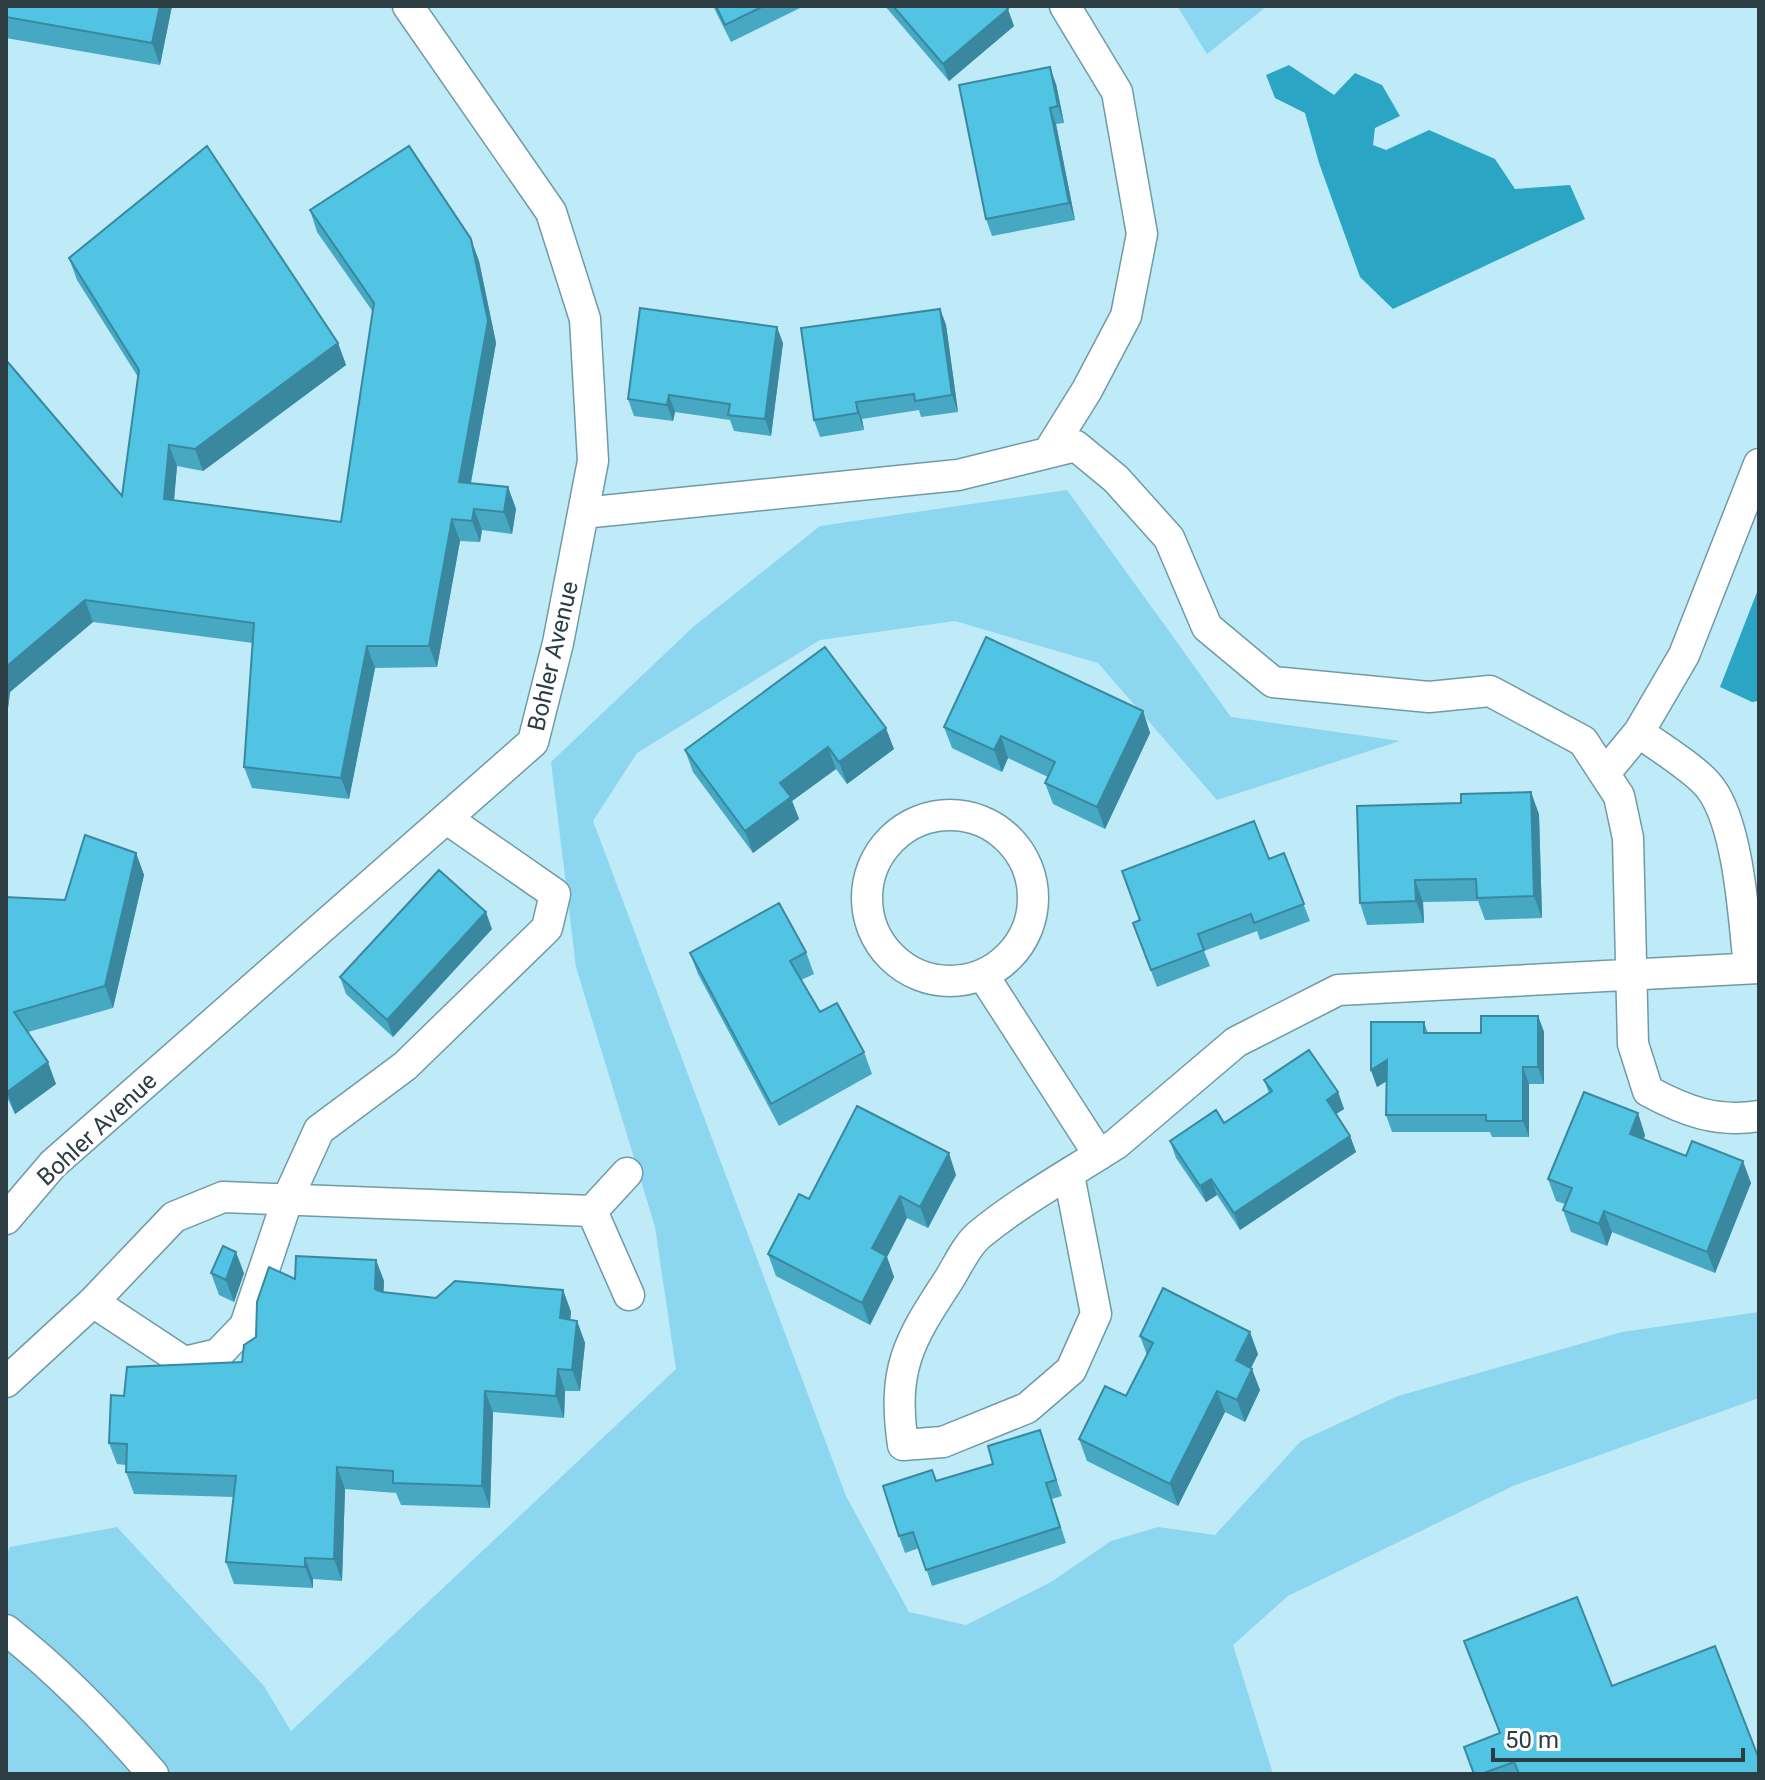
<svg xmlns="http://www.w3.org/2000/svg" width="1765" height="1780" font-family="Roboto,sans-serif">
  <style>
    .green { fill: #8cd7ef }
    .water { fill: #2aa5c3 }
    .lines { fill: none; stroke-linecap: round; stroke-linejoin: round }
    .street-casing { stroke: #719aa7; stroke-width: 33 }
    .street { stroke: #fff; stroke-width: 30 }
    .wall { fill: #46a8c3 }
    .shaded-wall { fill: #39889f }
    .building { fill: #51c3e3; stroke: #39889f; stroke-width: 2 }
    .labels { text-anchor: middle; stroke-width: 6; stroke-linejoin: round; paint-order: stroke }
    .street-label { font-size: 24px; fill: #2c3d43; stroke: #fff }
  </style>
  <rect width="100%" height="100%" fill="#bfeaf8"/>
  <!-- green -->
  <path class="green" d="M1177,6H1267L1207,54Z
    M1067,490L1231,717L1400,741L1217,800L1098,663L955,621L820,640L637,753L593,821L846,1496L909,1612L966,1625L1051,1582L1111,1541L1158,1527L1215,1535L1301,1441L1398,1396L1622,1332L1759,1312V1398L1513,1486L1288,1596L1233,1645L1273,1774H6V1556L10,1547L117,1527L264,1686L291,1731L676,1369L655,1227L576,967L551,762L693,627L820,526Z"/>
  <!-- water -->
  <path class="water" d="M1289,65L1334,95L1355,73L1382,85L1400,116L1375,128L1373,145L1386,150L1429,130L1495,159L1515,189L1570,185L1585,219L1393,309L1360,277L1319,163L1305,113L1275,98L1266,75Z
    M1759,587V701L1752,702L1720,687Z"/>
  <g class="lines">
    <defs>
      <path id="street" d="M1049,451L1087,390L1126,316L1142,234L1117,92L1065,6
        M583,513L958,475L1076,446L1116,479L1169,538L1207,627L1273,682L1429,697L1490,691L1583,741L1619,796L1628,838L1633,1044L1648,1091C1685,1111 1717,1123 1759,1116
        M1639,732C1658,747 1698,770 1711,789C1739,827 1744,920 1749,968
        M1605,773L1639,732L1684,655L1759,464
        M867 898a83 83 0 1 1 166 0a83 83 0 1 1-166 0Z
        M983,975L1099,1155
        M1069,1175L1096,1314L1071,1370L1027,1408L943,1442L903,1445C892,1369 908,1342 948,1281C957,1267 966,1246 979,1235C1020,1201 1071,1173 1116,1144L1236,1042L1338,990L1759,968
        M592,1211L627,1173
        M6,1219L53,1164L533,742L558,643L593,461L585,319L551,212L408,6
        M93,1302L184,1362L218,1354L245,1326L288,1198L319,1130L405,1066L547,928L555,894L447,819
        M6,1382L93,1302L174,1217L223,1197L592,1211L629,1295
        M6,1630C60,1672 108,1722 153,1774"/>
    </defs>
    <!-- street casing -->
    <use href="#street" class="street-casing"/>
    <!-- street -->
    <use href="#street" class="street"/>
  </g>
  <!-- wall -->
  <path class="wall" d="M6,6H172L160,65L6,38Z
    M713,6H804L731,42Z
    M885,6H1005L1014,26L949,81Z
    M1056,84L1064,123L1056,124L1075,220L992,236L986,219Z
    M310,210L479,261L496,343L471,483L508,487L516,509L512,534L482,530L480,542L460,541L437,667L375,668L349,799L252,788L244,767L253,643L93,622L10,692L6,724V360L122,496L138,377L77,280L69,258L338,343L346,365L203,471L177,466L174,501L341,522L373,312L317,232Z
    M940,309L946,325L958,412L921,417L919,410L862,419L864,430L820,437L814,420Z
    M783,343L771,436L734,431L730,420L675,412L673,421L634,416L628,399Z
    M825,647L894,749L847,784L836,769L792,801L799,819L753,853L693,772L685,750Z
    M1143,711L1150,733L1105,829L1053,804L1045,783L1048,777L1008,758L1002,772L952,748L944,727Z
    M1539,814L1542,918L1485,920L1478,901L1423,902L1424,923L1367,925L1360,903Z
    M136,853L144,875L113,1008L28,1032L56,1084L15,1114L6,1095V897L65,900Z
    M1284,853L1310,921L1260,940L1257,931L1204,951L1210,966L1157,987L1133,923L1269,859Z
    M492,929L393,1037L346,994L340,977Z
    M806,952L814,974L801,980L820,1012L864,1052L872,1074L779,1126L698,974L690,953Z
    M1538,1016L1544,1032V1084H1529V1137H1492L1490,1132H1392L1386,1115L1387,1081L1377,1087L1371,1070L1424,1022L1428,1033H1481Z
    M1264,1080L1338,1092L1344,1109L1336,1114L1350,1136L1356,1152L1240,1230L1217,1195L1206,1202L1176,1158L1170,1141L1224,1123L1269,1093Z
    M1645,1135L1644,1139L1751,1183L1715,1273L1612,1232L1607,1246L1571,1232L1563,1210L1565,1204L1556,1201L1548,1179Z
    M956,1175L928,1228L907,1218L887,1257L894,1277L870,1325L776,1276L768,1254L809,1199Z
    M376,1260L384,1281L383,1293L436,1298L563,1290L571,1312L570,1320L577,1321L585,1343L580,1391H565L564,1418L493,1412L490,1508L401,1505L396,1493L345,1489L342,1581L313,1579V1588L234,1584L226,1562L234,1497L134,1494L126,1472V1465L117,1464L109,1443L124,1396L242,1362L256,1337L295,1279Z
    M211,1273H244L234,1302L219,1295Z
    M1140,1336L1258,1354L1251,1368L1260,1390L1245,1422L1225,1412L1178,1506L1087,1461L1079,1439L1126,1396L1147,1355Z
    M1040,1430L1062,1496L1052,1499L1066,1543L932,1586L919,1548L905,1553L899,1536L936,1481L993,1464Z
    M1464,1641L1612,1686L1759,1774H1474L1500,1733Z"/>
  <!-- shaded-wall -->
  <path class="shaded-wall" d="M160,6H172L160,65L152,43Z
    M1008,9L1014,26L949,81L943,64Z
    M1050,67L1056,84L1064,123L1058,106Z
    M1050,108L1056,124L1075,220L1069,203Z
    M471,239L479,261L496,343L467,503L459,482Z
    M940,309L946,325L958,412L952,395Z
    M777,327L783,343L771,436L765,419Z
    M338,343L346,365L203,471L195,449Z
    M669,395L675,412L673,421L667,405Z
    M856,402L862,419L864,430L858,413Z
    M169,445L177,466L172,521L164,499Z
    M508,487L516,509L512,534L504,512Z
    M474,509L482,530L480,542L472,521Z
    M452,519L460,541L437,667L429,646Z
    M85,600L93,622L10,692L6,724V667Z
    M367,646L375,668L349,799L341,778Z
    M1143,711L1150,733L1105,829L1097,807Z
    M886,728L894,749L847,784L839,762Z
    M1001,736L1008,758L1002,772L994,750Z
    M828,747L836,769L792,801L799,819L753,853L745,831L780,783Z
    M1531,792L1539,814L1542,918L1534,896Z
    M136,853L144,875L113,1008L105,986Z
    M1415,880L1423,902L1424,923L1416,901Z
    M486,912L492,929L393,1037L387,1020Z
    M1538,1016L1544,1032V1084L1538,1067Z
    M1387,1060L1393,1077L1377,1087L1371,1070Z
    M48,1062L56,1084L15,1114L7,1092Z
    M1523,1067L1529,1084V1137L1523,1121Z
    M1338,1092L1344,1109L1333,1116L1327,1100Z
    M1638,1113L1645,1135L1638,1155L1630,1134Z
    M1350,1136L1356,1152L1240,1230L1234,1213Z
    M949,1153L956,1175L928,1228L920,1207Z
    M1743,1161L1751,1183L1715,1273L1707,1252Z
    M1211,1179L1217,1195L1206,1202L1200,1186Z
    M900,1196L907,1218L887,1257L894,1277L870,1325L862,1303L872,1248Z
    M1604,1211L1612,1232L1607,1246L1599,1224Z
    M236,1252L244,1273L234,1302L226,1280Z
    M376,1260L384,1281L383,1311L375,1289Z
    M563,1290L571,1312L568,1340L560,1318Z
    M577,1321L585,1343L580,1391L572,1370Z
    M1250,1332L1258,1354L1244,1382L1236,1360Z
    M558,1369L565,1391L564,1418L556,1396Z
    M1252,1369L1260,1390L1245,1422L1237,1400Z
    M485,1391L493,1412L490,1508L482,1486Z
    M1217,1391L1225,1412L1178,1506L1170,1484Z
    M337,1467L345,1489L342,1581L334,1559Z
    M305,1558L313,1579V1588L305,1567Z"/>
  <!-- building -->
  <path class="building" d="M6,6H160L152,43L6,17Z
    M716,6H764L725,25Z
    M893,6H1005L1008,9L943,64Z
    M1050,67L1058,106L1050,108L1069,203L986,219L959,85Z
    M207,146L338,343L195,449L169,445L164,499L341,522L374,303L310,210L409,146L471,239L488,321L459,482L508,487L504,512L474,509L472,521L452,519L429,646H367L341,778L244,767L254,623L85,600L6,667V360L122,496L139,370L69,258Z
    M640,308L777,327L765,419L728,415L730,404L669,395L667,405L628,399Z
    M940,309L952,395L915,401L914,394L856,402L858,413L814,420L801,328Z
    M986,637L1143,711L1097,807L1045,783L1055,762L1001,736L994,750L944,727Z
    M825,647L886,728L839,762L828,747L780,783L791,797L745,831L685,750Z
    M1531,792L1534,896L1477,898L1476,879L1415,880L1416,901L1360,903L1357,806L1461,803V794Z
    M1254,821L1269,859L1284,853L1304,904L1254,923L1251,914L1198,934L1204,950L1151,970L1133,923L1140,920L1122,871Z
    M85,835L136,853L105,986L14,1012L48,1062L7,1092L6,1090V897L65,900Z
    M439,870L486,912L387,1020L340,977Z
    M779,903L806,952L790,961L820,1012L837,1003L864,1052L771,1104L690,953Z
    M1481,1016H1538V1067H1523V1121H1486V1115H1386L1387,1060L1371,1070V1022H1424V1033H1481Z
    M1309,1050L1338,1092L1327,1100L1350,1136L1234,1213L1211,1179L1200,1186L1170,1141L1216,1110L1224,1123L1272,1091L1264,1080Z
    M1584,1092L1638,1113L1630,1134L1686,1156L1692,1141L1743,1161L1707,1252L1604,1211L1599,1224L1563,1210L1572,1188L1548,1179Z
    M857,1106L949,1153L920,1207L900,1196L872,1248L886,1256L862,1303L768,1254L799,1194L809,1199Z
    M223,1246L236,1252L226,1280L211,1273Z
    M296,1256L376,1260L375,1289L382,1292L436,1298L455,1281L563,1290L560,1318L577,1321L572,1370L558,1369L556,1396L485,1391L482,1486L393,1483V1471L337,1467L334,1559L305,1558V1567L226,1562L236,1476L126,1472L127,1444L109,1443L111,1395L124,1396L127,1367L242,1362L244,1345L256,1337L257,1302L269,1267L295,1279Z
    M1163,1288L1250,1332L1236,1360L1252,1369L1237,1400L1217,1391L1170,1484L1079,1439L1105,1386L1126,1396L1153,1343L1140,1336Z
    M1040,1430L1056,1480L1046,1483L1060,1527L926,1570L913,1532L899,1536L883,1486L932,1470L936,1481L993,1464L988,1446Z
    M1577,1597L1612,1686L1715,1646L1759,1759V1774H1519L1514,1762L1481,1774H1474L1464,1747L1500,1733L1464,1641Z"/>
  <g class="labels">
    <!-- street labels -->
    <g class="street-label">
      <text transform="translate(553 656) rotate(-77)" y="8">Bohler Avenue</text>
      <text transform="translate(97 1129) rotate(-43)" y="8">Bohler Avenue</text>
    </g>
  </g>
  <!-- border -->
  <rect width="1765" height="1780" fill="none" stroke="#2c3d43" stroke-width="16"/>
  <!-- scale -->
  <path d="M1493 1748v12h250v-12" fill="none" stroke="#2c3d43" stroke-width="4"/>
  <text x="1505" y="1748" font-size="24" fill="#2c3d43" stroke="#ffffff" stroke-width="6" paint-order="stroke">50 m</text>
</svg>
